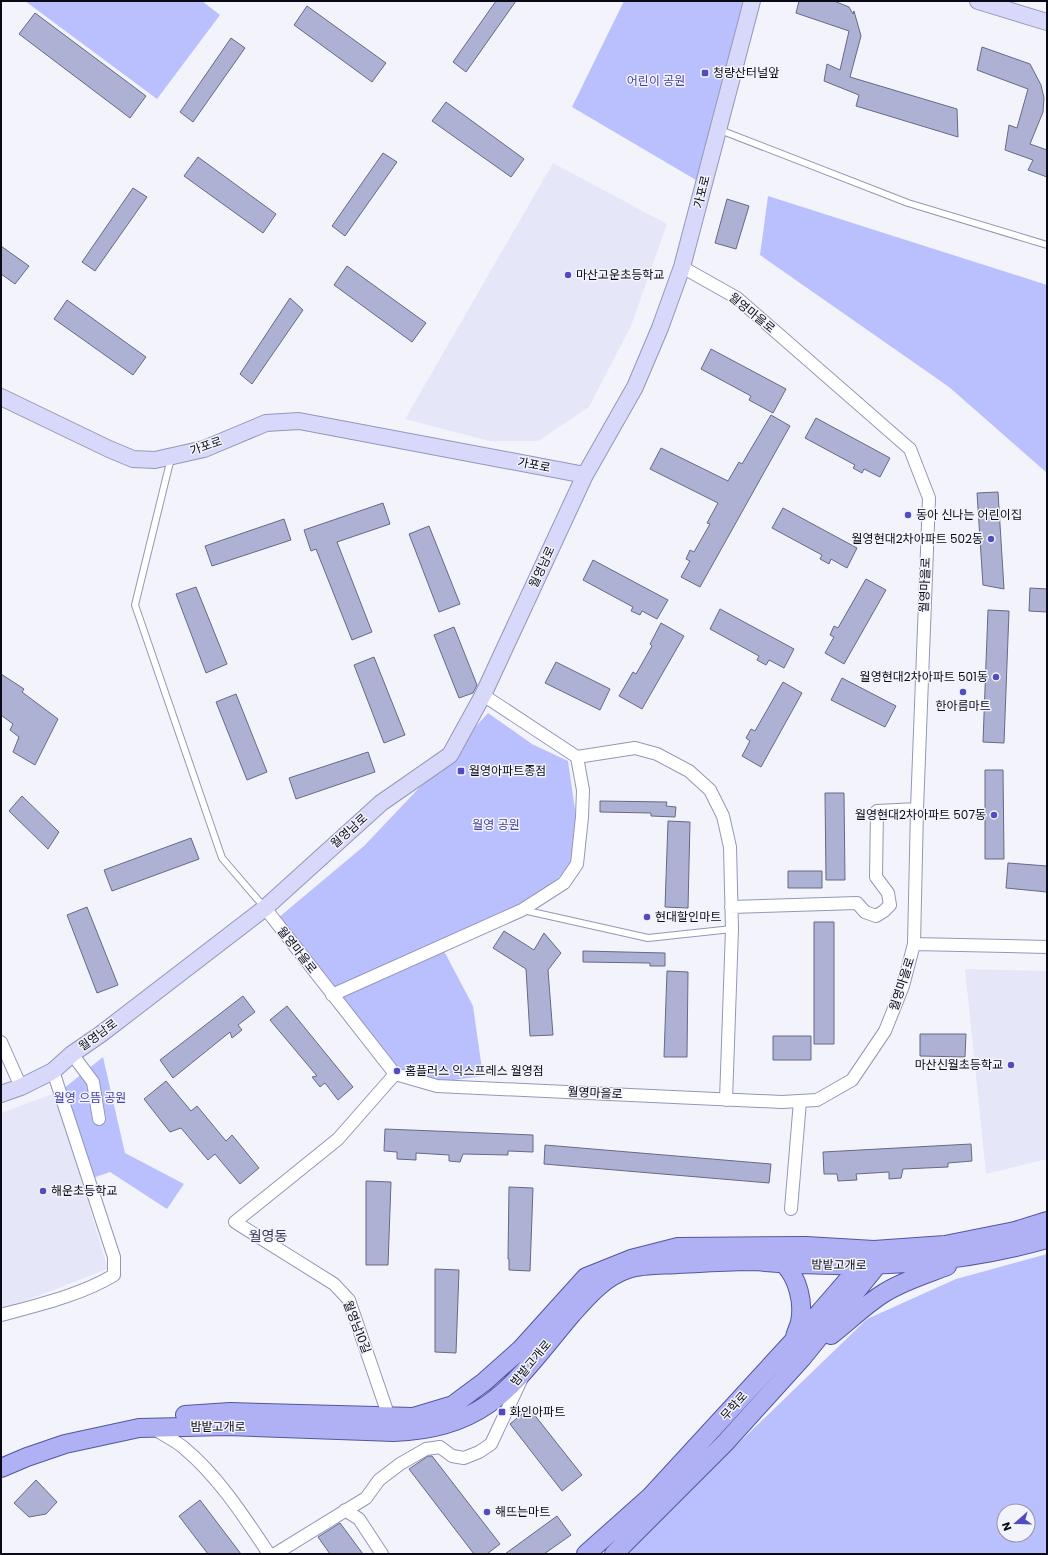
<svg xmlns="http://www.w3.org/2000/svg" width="1048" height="1555" font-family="Poppins,'Noto Sans KR',sans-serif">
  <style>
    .built { fill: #e5e7f9 }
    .green { fill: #bac0fe; fill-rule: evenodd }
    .building { fill: #adb1d3; stroke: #666987 }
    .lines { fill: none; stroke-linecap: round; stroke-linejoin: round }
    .service-casing { stroke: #9397b8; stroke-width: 8 }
    .minor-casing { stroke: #9397b8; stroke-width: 14 }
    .secondary-casing { stroke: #9397b8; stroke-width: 18 }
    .primary-casing { stroke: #5355a1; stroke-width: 20 }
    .service { stroke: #fff; stroke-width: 6 }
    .minor { stroke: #fff; stroke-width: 12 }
    .secondary { stroke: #d7d8fa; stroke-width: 16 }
    .primary { stroke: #b0b1f4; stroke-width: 18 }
    .poi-dot { fill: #524bc2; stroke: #f3f4fb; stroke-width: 1.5 }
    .labels { text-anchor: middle; stroke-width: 3; stroke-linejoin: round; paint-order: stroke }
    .poi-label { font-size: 12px; fill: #090a15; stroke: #f3f4fb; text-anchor: start }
    .park-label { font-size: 12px; fill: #4642a4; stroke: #f3f4fb }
    .street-label { font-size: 12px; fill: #090a15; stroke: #f3f4fb }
    .quarter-label { font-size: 14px; fill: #383b56; stroke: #f3f4fb }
  </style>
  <rect width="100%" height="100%" fill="#f3f4fb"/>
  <!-- built -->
  <path class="built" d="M553,163L667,224L631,326L589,407L538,441H489L405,419Z
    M965,969L1047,971V1159L986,1174Z
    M55,1093L108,1269L1,1310V1113Z"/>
  <!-- green -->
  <path class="green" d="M25,1H202L220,15L157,99Z
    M624,1H743L696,180L572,107Z
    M768,196L1047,285V473L949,387L760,255Z
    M488,713L532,744L568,761L577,823L573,862L551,886L446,944L335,988L278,918L364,846L437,769Z
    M444,951L473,1006L483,1076L440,1082L395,1066L339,997Z
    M103,1057L125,1153L184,1184L167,1209L110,1172L90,1179L63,1089Z
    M1047,1254V1554H624L867,1319L956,1279ZM1004,1511H1028V1535H1004Z"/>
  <!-- building -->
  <path class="building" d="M496,1H516L466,72L453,62Z
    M799,1H834L849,7L853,14L854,11L861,36L850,77L957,109L958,137L856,106L859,95L824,81L827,64L840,70L849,31L796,13Z
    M307,6L386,63L372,82L294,25Z
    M35,13L146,96L130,118L19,34Z
    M231,38L245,48L193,122L180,112Z
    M982,47L1030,64L1041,85L1044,98L1043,112L1030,144L1047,150V177L1028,170L1033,160L1005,150L1009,125L1017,128L1028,89L977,70Z
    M446,102L524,159L511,177L432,121Z
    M383,153L397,162L345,236L332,226Z
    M198,157L276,214L263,233L184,176Z
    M133,188L147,197L95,271L82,262Z
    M727,199L749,206L736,249L715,243Z
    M1,246L29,266L15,284L1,274Z
    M347,266L426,323L412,342L334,285Z
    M290,298L303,310L252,384L240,374Z
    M67,300L146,357L133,375L54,319Z
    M711,349L786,389L773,413L749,400L751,396L701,369Z
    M771,415L790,426L700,587L681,577L690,561L686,559L690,550L694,552L710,524L707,523L718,503L650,469L661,448L728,481L739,462L742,464Z
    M816,418L890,458L880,477L864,469L862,473L853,468L855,465L805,438Z
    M998,492L1004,589L983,585L977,493Z
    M383,503L390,524L337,542L372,632L352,640L316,549L311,551L304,530Z
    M783,508L857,548L847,568L831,559L829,564L820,559L822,555L772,528Z
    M284,519L291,540L212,566L205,546Z
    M429,526L460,604L439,612L409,534Z
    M593,560L668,600L657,619L642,611L640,615L631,611L633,607L583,580Z
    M866,579L886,590L844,664L825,653L834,637L830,635L834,626L838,628Z
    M196,587L227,664L206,673L176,594Z
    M1030,588L1047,589V612L1029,611Z
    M720,609L794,649L784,668L769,660L766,665L757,660L759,656L710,629Z
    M988,610L1009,611L1004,743L983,742Z
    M661,623L684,636L642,709L619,696L633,672L636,674L652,646L650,644Z
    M454,627L477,685L473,693L459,698L434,635Z
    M374,657L405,735L384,743L354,665Z
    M556,662L610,689L600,710L545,683Z
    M1,674L24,689L22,692L58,719L35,765L13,752L19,737L10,730L13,724L1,715Z
    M842,678L896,706L885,727L831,700Z
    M783,682L802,693L761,767L742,756L750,741L746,738L751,729L755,731Z
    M236,694L267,772L247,780L216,702Z
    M368,752L375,772L296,799L289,778Z
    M985,770H1003L1004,859H985Z
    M825,793H844L845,880H826Z
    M22,796L59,832L48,849L9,811Z
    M600,801L667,802L666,806L676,807L675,817L651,816V813L600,812Z
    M668,821L690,822L688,908L665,907Z
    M191,838L199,859L112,891L104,870Z
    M1008,863L1047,866V892L1006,888Z
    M788,871H822V888H788Z
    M87,907L118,985L97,993L67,915Z
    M814,922H834V1044H814Z
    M504,931L534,950L544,933L561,953L548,970L553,1035L530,1036L526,969L493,948Z
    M583,951L665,953V966H650V963L583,962Z
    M667,971L688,972L687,1057H664Z
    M243,996L255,1012L238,1025L242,1030L232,1038L230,1032L173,1078L160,1060Z
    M287,1006L353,1087L338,1100L325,1083L320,1087L312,1077L317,1076L270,1020Z
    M920,1034H966L965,1057L920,1056Z
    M773,1036H811V1060H773Z
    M166,1081L191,1111L197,1106L226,1141L232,1135L259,1168L240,1184L215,1154L208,1160L181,1128L170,1132L144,1099Z
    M385,1129L533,1135V1152L508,1151V1155L463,1154L460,1162L449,1161V1155L416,1153V1160L397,1159V1152L384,1151Z
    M971,1144L972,1161L948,1163V1167L903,1169L901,1178L889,1179V1172L856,1174L857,1180L838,1181L837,1174H824L823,1152Z
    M545,1145L771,1164L769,1183L544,1164Z
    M366,1181L391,1182L388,1265H366Z
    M509,1187L533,1188L530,1271L509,1270V1259H508Z
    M435,1269L459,1270L456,1353L435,1352Z
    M529,1408L582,1475L562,1491L510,1424Z
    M428,1456H432L500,1544L487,1554H474L409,1469Z
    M36,1480L57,1502L46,1514L29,1517L14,1503Z
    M200,1500L241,1554H208L179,1516Z
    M557,1516L571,1535L544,1554H505Z
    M340,1523L363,1554H330L318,1537Z"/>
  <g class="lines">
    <defs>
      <path id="service" d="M720,130L908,203L1047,245
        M171,458L135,605L222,858L265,908
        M523,910L648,938L732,929"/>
      <path id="minor" d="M483,695L577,757L635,748L657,754L689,771L710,790L723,816L730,847L732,929L726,1100
        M731,907L857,903L865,912L876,916L884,911L890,905L888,893L876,877L877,811L917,809
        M265,908L395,1074L437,1086L782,1102L817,1100L852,1080L885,1031L903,986L914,944L917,809L929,498L910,449L737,298L682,267
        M914,944L1047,947
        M332,995L522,910L564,883L577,864L582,817L583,790L577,757
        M1,1042L21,1087
        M72,1054L93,1082L99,1119
        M791,1209L800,1101
        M1,1315C38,1305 81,1295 114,1275V1257L53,1071
        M389,1417L349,1300L334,1284L235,1222L338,1139L395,1074
        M153,1428C163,1435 175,1440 184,1448C218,1476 245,1518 269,1554
        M345,1510L359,1519L382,1554
        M275,1554L366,1498L379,1480L400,1464L426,1449L440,1447L452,1456L464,1458L479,1452L491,1444L522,1378"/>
      <path id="secondary" d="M978,1L1047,22
        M1,397L109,449L133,459L155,460L204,449L266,423L299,421L585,475
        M1,1094L21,1087L53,1071L72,1054L101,1034L265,908L381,803L450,755L483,695L585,475L635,387L660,328L682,267L752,1"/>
      <path id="primary" d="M784,1264C798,1278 804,1303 800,1322C799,1327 796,1332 795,1337
        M831,1335C849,1321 865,1305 884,1293C903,1281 926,1274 947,1266
        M185,1415L230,1412L413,1417L453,1405L484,1382L521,1349L586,1277L631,1259L678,1247L806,1246L874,1250L945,1245L1015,1231L1047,1221
        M1,1468L27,1457L65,1444L139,1428L227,1426L394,1432C490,1429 516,1380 572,1314C588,1296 604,1277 628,1269C642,1264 663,1265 678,1264C703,1263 728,1261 754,1261C769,1262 785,1264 800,1264C883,1268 967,1262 1047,1239
        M586,1554L650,1497L820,1312L866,1259
        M614,1554L725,1443L802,1358L883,1258"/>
    </defs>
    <!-- service casing -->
    <use href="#service" class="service-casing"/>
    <!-- minor casing -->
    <use href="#minor" class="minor-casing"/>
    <!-- secondary casing -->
    <use href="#secondary" class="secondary-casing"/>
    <!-- primary casing -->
    <use href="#primary" class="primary-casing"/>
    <!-- service -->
    <use href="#service" class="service"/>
    <!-- minor -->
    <use href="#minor" class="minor"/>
    <!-- secondary -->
    <use href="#secondary" class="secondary"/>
    <!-- primary -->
    <use href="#primary" class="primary"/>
  </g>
  <!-- markers -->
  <g class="poi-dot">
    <rect x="701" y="69" width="8" height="8" rx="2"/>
    <circle cx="568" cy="275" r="4"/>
    <circle cx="908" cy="515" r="4"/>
    <circle cx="991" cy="539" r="4"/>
    <circle cx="996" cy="677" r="4"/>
    <circle cx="963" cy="692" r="4"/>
    <rect x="457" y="767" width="8" height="8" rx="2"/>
    <circle cx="994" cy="815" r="4"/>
    <circle cx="647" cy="917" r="4"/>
    <circle cx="1011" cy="1065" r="4"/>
    <circle cx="397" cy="1071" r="4"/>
    <circle cx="43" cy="1191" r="4"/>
    <rect x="498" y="1408" width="8" height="8" rx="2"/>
    <circle cx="487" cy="1512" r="4"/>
  </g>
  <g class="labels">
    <!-- poi labels -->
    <g class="poi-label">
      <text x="713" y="77">청량산터널앞</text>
      <text x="576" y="279">마산고운초등학교</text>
      <text x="916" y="519">동아 신나는 어린이집</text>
      <text x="983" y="543" text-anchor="end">월영현대2차아파트 502동</text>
      <text x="988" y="681" text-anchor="end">월영현대2차아파트 501동</text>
      <text x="963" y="710" text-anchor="middle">한아름마트</text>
      <text x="469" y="775">월영아파트종점</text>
      <text x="986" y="819" text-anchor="end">월영현대2차아파트 507동</text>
      <text x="655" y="921">현대할인마트</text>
      <text x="1003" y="1069" text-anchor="end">마산신월초등학교</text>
      <text x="405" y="1075">홈플러스 익스프레스 월영점</text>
      <text x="51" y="1195">해운초등학교</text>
      <text x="510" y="1416">화인아파트</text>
      <text x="495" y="1516">해뜨는마트</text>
    </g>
    <!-- park labels -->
    <g class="park-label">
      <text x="656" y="85">어린이 공원</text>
      <text x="496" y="829">월영 공원</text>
      <text x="90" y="1102">월영 으뜸 공원</text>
    </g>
    <!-- street labels -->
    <g class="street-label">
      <text transform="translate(702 192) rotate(-76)" y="4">가포로</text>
      <text transform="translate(752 313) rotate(39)" y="4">월영마을로</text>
      <text transform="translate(206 446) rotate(-19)" y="4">가포로</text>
      <text transform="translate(534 465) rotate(11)" y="4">가포로</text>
      <text transform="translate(542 567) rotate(-65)" y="4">월영남로</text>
      <text transform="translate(925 585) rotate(-88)" y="4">월영마을로</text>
      <text transform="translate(349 831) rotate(-42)" y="4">월영남로</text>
      <text transform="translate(297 950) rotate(52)" y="4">월영마을로</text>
      <text transform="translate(902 984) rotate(-72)" y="4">월영마을로</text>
      <text transform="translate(98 1035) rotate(-36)" y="4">월영남로</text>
      <text transform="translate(595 1093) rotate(3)" y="4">월영마을로</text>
      <text transform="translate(839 1265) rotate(1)" y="4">밤밭고개로</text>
      <text transform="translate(357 1327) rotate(69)" y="4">월영남10길</text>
      <text transform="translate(531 1363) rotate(-50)" y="4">밤밭고개로</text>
      <text transform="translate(734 1406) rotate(-48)" y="4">무학로</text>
      <text x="218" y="1431">밤밭고개로</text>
    </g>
    <!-- quarter labels -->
    <g class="quarter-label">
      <text x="268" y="1241">월영동</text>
    </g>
  </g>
  <!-- border -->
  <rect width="1048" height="1555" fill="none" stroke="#090a15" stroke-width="4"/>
  <!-- north arrow -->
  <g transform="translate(1016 1523) rotate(250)"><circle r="19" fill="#f3f4fb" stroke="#95969f"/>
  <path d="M0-3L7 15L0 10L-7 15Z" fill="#524bc2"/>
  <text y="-6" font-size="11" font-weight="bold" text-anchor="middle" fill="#090a15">N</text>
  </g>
</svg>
